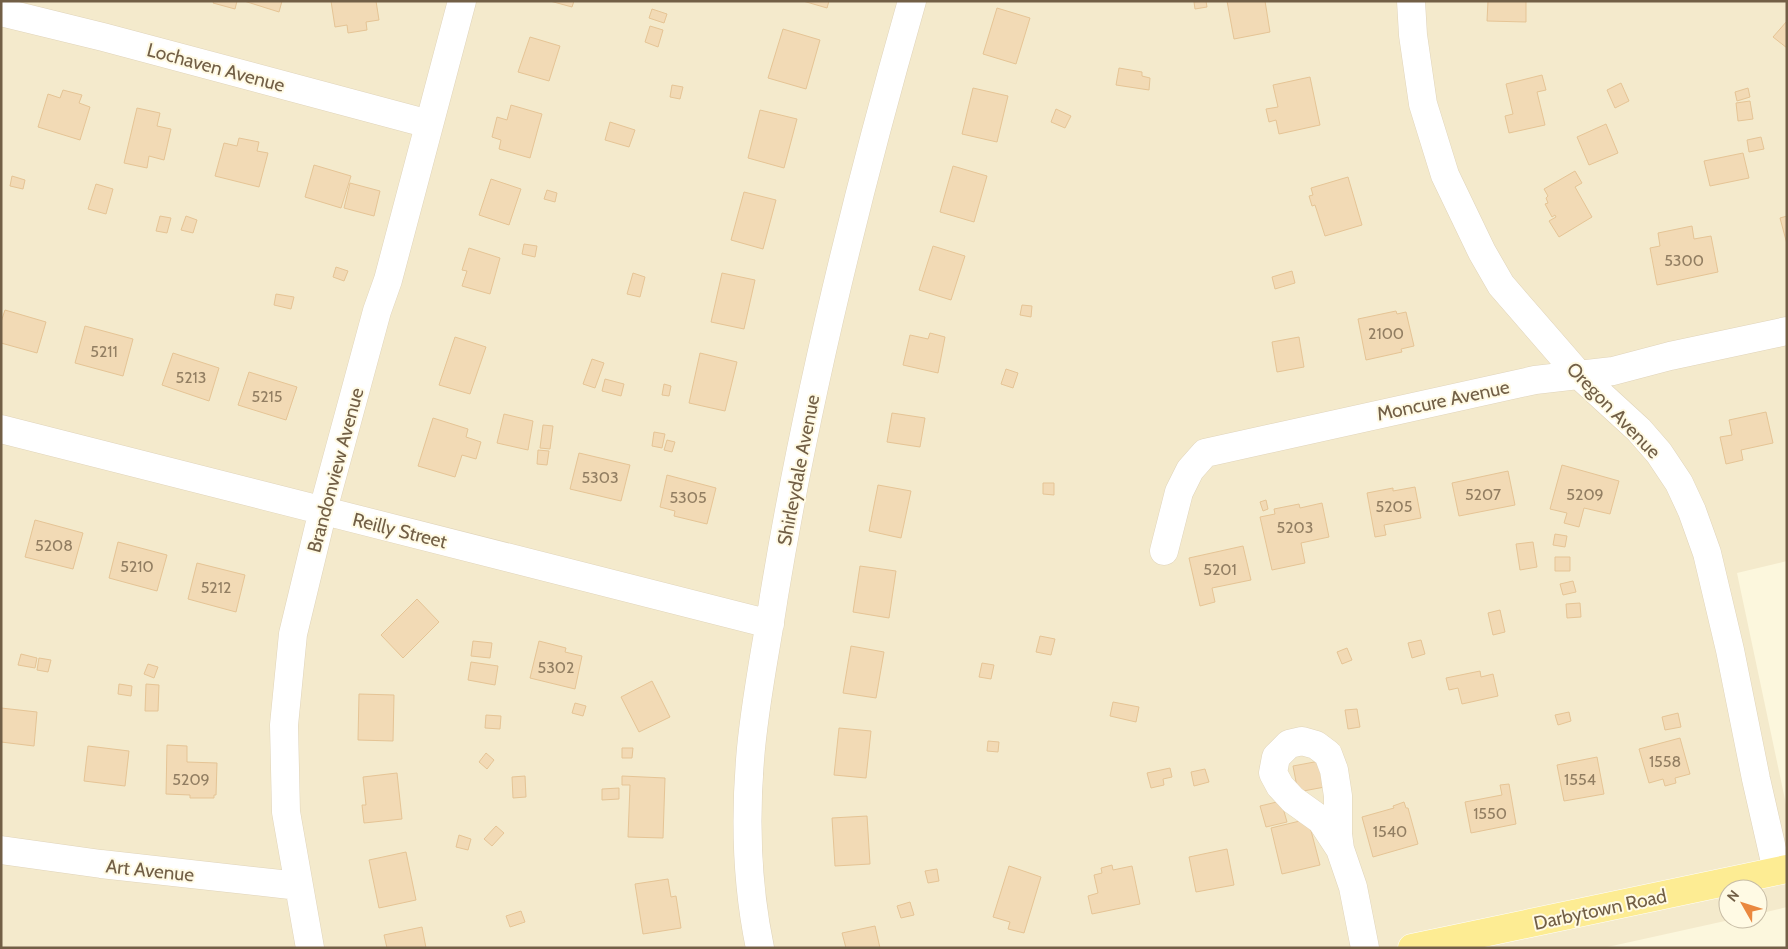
<svg xmlns="http://www.w3.org/2000/svg" width="1788" height="949" font-family="Cabin,sans-serif">
  <style>
    .residential { fill: #f4eacc }
    .building { fill: #f2dab5; stroke: #e5c495 }
    .lines { fill: none; stroke-linecap: round; stroke-linejoin: round }
    .minor-casing { stroke: #e0d4ba; stroke-width: 29 }
    .major-casing { stroke: #fff; stroke-width: 29 }
    .minor { stroke: #fff; stroke-width: 28 }
    .major { stroke: #fdec93; stroke-width: 28 }
    .labels { text-anchor: middle; stroke-width: 4; stroke-linejoin: round; paint-order: stroke }
    .number-label { font-size: 16px; fill: #927e62 }
    .street-label { font-size: 19px; fill: #725f46; stroke: #fffae4 }
  </style>
  <rect width="100%" height="100%" fill="#fcf7dd"/>
  <!-- residential -->
  <path class="residential" d="M1,1H1787V561L1737,573L1787,809V907L1758,914V889H1728V919H1734L1603,948H1Z"/>
  <!-- building -->
  <path class="building" d="M214,1H237L235,9L213,3Z
    M244,1H282L279,12Z
    M331,1H376L379,20L366,22L367,30L348,33L347,25L335,27Z
    M550,1H574L572,7Z
    M803,1H829L827,8Z
    M1206,1L1207,7L1195,9L1194,2Z
    M1227,1H1265L1270,32L1234,39Z
    M1488,1H1526V22L1487,21Z
    M997,8L1030,18L1016,64L983,54Z
    M652,9L667,14L664,23L649,18Z
    M1787,21V48L1773,37Z
    M650,26L663,30L658,47L645,42Z
    M783,29L820,40L806,89L768,78Z
    M530,37L560,46L549,81L518,72Z
    M1119,68L1142,72V76L1150,78L1149,90L1116,85Z
    M1542,75L1546,90L1537,92L1545,125L1509,133L1505,116L1513,114L1506,84Z
    M1310,77L1320,125L1279,134L1276,120L1269,122L1266,109L1278,107L1273,85Z
    M1621,83L1629,101L1615,108L1607,90Z
    M672,85L683,87L680,99L670,97Z
    M973,88L1008,96L997,142L962,134Z
    M1748,88L1750,97L1737,101L1735,92Z
    M63,90L82,95L79,103L90,107L80,140L38,127L48,94L60,98Z
    M1750,101L1753,119L1738,121L1736,103Z
    M511,105L542,114L530,158L499,149L501,140L492,137L497,117L507,120Z
    M137,108L160,113L157,126L171,129L164,160L149,156L147,168L124,163Z
    M1056,109L1071,116L1065,128L1051,122Z
    M760,110L797,119L784,168L748,158Z
    M610,122L635,130L629,147L605,140Z
    M1606,124L1618,153L1589,165L1577,137Z
    M1761,137L1764,149L1749,152L1747,140Z
    M239,138L259,142L257,151L268,153L259,187L215,176L224,143L237,146Z
    M1743,153L1749,178L1710,186L1704,161Z
    M314,165L351,176L341,208L305,197Z
    M953,166L987,176L974,222L940,212Z
    M1575,171L1582,183L1575,187L1592,217L1559,237L1549,221L1556,217L1555,215L1552,217L1545,204L1548,203L1546,198L1548,196L1544,189Z
    M12,176L25,180L23,189L10,186Z
    M1348,177L1362,225L1325,236L1315,205L1312,206L1309,196L1313,195L1311,188Z
    M491,179L521,189L509,225L479,215Z
    M350,183L380,191L374,216L344,208Z
    M96,184L113,189L106,214L88,209Z
    M547,190L557,193L555,202L544,199Z
    M744,192L776,200L763,249L731,240Z
    M160,216L171,218L167,233L156,231Z
    M186,216L197,220L193,233L181,230Z
    M1787,216V244L1780,218Z
    M1692,226L1694,239L1711,236L1718,272L1657,285L1650,248L1660,246L1658,233Z
    M524,244L537,246L535,257L522,254Z
    M933,246L965,256L951,300L919,290Z
    M469,248L500,258L490,294L462,286L467,271L462,270Z
    M336,267L348,271L344,281L333,277Z
    M1292,271L1295,283L1275,289L1272,277Z
    M633,273L645,277L640,297L627,294Z
    M722,273L755,280L744,329L711,322Z
    M276,294L294,297L291,309L274,305Z
    M1022,305L1032,306L1031,317L1020,315Z
    M5,310L46,322L37,353L1,343V322Z
    M1396,311L1397,314L1406,312L1414,346L1401,349L1402,352L1366,360L1358,319Z
    M85,326L133,339L123,376L75,363Z
    M930,333L945,337L938,373L903,365L910,335L928,339Z
    M455,337L486,347L470,394L439,385Z
    M1299,337L1304,367L1277,372L1272,342Z
    M173,353L219,368L209,401L162,385Z
    M700,353L737,362L725,411L689,403Z
    M592,359L604,363L595,388L583,384Z
    M1006,369L1018,373L1013,388L1001,384Z
    M249,372L297,387L286,420L238,405Z
    M605,379L624,384L621,396L602,391Z
    M664,384L671,386L669,396L662,395Z
    M1766,412L1773,443L1741,450L1743,460L1726,464L1720,437L1732,435L1729,420Z
    M892,413L925,418L920,447L887,442Z
    M504,414L533,421L528,450L497,443Z
    M433,418L468,429L466,437L481,442L476,459L462,455L455,477L418,466Z
    M543,425L553,426L550,449L540,448Z
    M654,432L665,434L662,448L652,446Z
    M667,440L675,442L672,452L664,450Z
    M538,450L549,451L547,465L537,464Z
    M579,453L630,465L621,501L570,489Z
    M1562,465L1619,481L1610,514L1584,508L1579,527L1564,523L1567,513L1550,509Z
    M1508,471L1515,505L1459,516L1452,483Z
    M667,475L716,488L707,524L674,516L675,511L660,507Z
    M1043,483H1054V495L1043,494Z
    M878,485L911,491L901,538L869,531Z
    M1415,487L1421,518L1384,525L1386,535L1375,537L1367,493L1393,488V491Z
    M1266,500L1268,509L1263,511L1260,502Z
    M1322,503L1329,537L1301,543L1305,563L1272,570L1260,517L1275,514L1274,509L1299,504L1300,508Z
    M35,520L83,533L73,569L25,557Z
    M1555,534L1567,536L1565,547L1553,545Z
    M118,542L167,555L157,591L109,578Z
    M1533,542L1537,567L1520,570L1516,544Z
    M1243,546L1251,580L1212,588L1215,602L1200,606L1189,558Z
    M1555,557H1570V571H1555Z
    M197,563L245,575L236,612L188,599Z
    M860,566L896,571L889,618L853,612Z
    M1573,581L1576,592L1563,595L1560,584Z
    M417,599L439,622L403,658L381,635Z
    M1580,603L1581,617L1567,618L1566,604Z
    M1500,610L1505,632L1493,635L1488,613Z
    M1040,636L1055,639L1051,655L1036,652Z
    M1421,640L1425,654L1412,658L1408,643Z
    M473,641L492,643L490,658L471,656Z
    M539,641L566,648L565,652L582,656L575,689L530,678Z
    M851,646L884,652L876,698L843,693Z
    M1347,648L1352,660L1342,664L1337,652Z
    M21,654L37,658L35,668L18,665Z
    M39,658L51,660L48,672L37,670Z
    M471,662L498,666L495,685L468,680Z
    M982,663L994,665L991,679L979,677Z
    M148,664L158,667L154,678L144,674Z
    M1480,671L1481,677L1493,674L1498,696L1462,704L1458,688L1449,690L1446,678Z
    M652,681L670,717L639,732L621,697Z
    M119,684L132,686L131,696L118,694Z
    M146,684L159,685L158,711H145Z
    M359,694L394,695L393,741L358,740Z
    M1113,702L1139,707L1136,722L1110,716Z
    M575,703L586,706L583,716L572,713Z
    M1,708L37,712L34,746L1,742Z
    M1357,709L1360,727L1348,729L1345,710Z
    M1569,712L1571,721L1558,725L1555,715Z
    M1678,713L1681,727L1665,730L1662,717Z
    M486,715L501,716L500,729L485,728Z
    M839,728L871,731L866,778L834,775Z
    M1680,738L1690,774L1675,778L1676,783L1665,786L1663,779L1649,783L1639,749Z
    M988,741L999,742L998,752L987,751Z
    M167,745L187,746V762L217,763L216,795H214V798H190V795L166,794Z
    M88,746L129,751L125,786L84,781Z
    M622,748H633L632,758H622Z
    M486,753L494,760L487,769L479,762Z
    M1597,757L1604,794L1564,801L1557,765Z
    M1325,760L1330,786L1298,792L1293,766Z
    M1170,768L1172,777L1163,779L1164,785L1151,788L1147,773Z
    M1205,769L1209,782L1194,786L1191,772Z
    M397,773L402,819L364,823L362,805H366L363,777Z
    M525,776L526,797L513,798L512,777Z
    M622,776L665,778L663,838L628,837L630,785H622Z
    M1509,784L1516,824L1471,833L1465,802L1502,795L1500,785Z
    M619,788V799L602,800V789Z
    M1281,801L1287,822L1266,827L1260,806Z
    M1404,802L1406,808H1408L1418,844L1373,857L1362,817L1394,808L1393,806Z
    M867,816L870,864L835,866L832,818Z
    M1308,819L1320,865L1282,874L1271,828Z
    M496,826L504,833L492,846L484,839Z
    M459,835L471,839L468,850L456,847Z
    M1227,849L1234,885L1196,892L1189,857Z
    M406,852L416,900L379,908L369,860Z
    M1112,865L1113,870L1132,866L1140,904L1092,914L1088,896L1098,893L1094,875L1102,873L1101,868Z
    M1009,866L1041,877L1024,933L1008,929L1010,922L993,917Z
    M937,869L939,881L928,883L925,871Z
    M668,879L671,897L676,896L681,928L643,934L635,884Z
    M910,902L914,915L901,918L897,906Z
    M521,911L525,922L510,927L506,916Z
    M875,926L880,948H846L842,933Z
    M422,927L426,948H387L384,935Z"/>
  <g class="lines">
    <defs>
      <path id="minor" d="M1411,1L1413,35L1423,104L1445,175L1482,252L1501,285L1579,375L1639,430L1659,453L1679,483L1692,511L1707,553L1730,650L1756,779L1777,871
        M1,12L103,37L429,124
        M1,429L770,624
        M1164,551L1179,492L1190,470L1205,453L1535,380L1613,371L1670,356L1787,331
        M1340,849L1321,820L1293,800L1280,786L1273,773L1276,757L1289,744L1302,741L1316,745L1328,754L1334,770L1338,796V834L1340,849L1353,887L1365,948
        M1,850L101,864L299,886
        M310,948L286,812L284,725L293,634L323,510L377,311L388,280L462,1
        M760,948C747,886 745,822 750,760C754,705 766,650 774,596C807,395 856,197 912,1"/>
      <path id="major" d="M1412,948L1787,869"/>
    </defs>
    <!-- minor casing -->
    <use href="#minor" class="minor-casing"/>
    <!-- major casing -->
    <use href="#major" class="major-casing"/>
    <!-- minor -->
    <use href="#minor" class="minor"/>
    <!-- major -->
    <use href="#major" class="major"/>
  </g>
  <g class="labels">
    <!-- number labels -->
    <g class="number-label">
      <text x="1684" y="266">5300</text>
      <text x="1386" y="339">2100</text>
      <text x="104" y="357">5211</text>
      <text x="191" y="383">5213</text>
      <text x="267" y="402">5215</text>
      <text x="600" y="483">5303</text>
      <text x="1483" y="500">5207</text>
      <text x="1585" y="500">5209</text>
      <text x="688" y="503">5305</text>
      <text x="1394" y="512">5205</text>
      <text x="1295" y="533">5203</text>
      <text x="54" y="551">5208</text>
      <text x="137" y="572">5210</text>
      <text x="1220" y="575">5201</text>
      <text x="216" y="593">5212</text>
      <text x="556" y="673">5302</text>
      <text x="1665" y="767">1558</text>
      <text x="191" y="785">5209</text>
      <text x="1580" y="785">1554</text>
      <text x="1490" y="819">1550</text>
      <text x="1390" y="837">1540</text>
    </g>
    <!-- street labels -->
    <g class="street-label">
      <text transform="translate(216 67) rotate(15)" y="7">Lochaven Avenue</text>
      <text transform="translate(1443 400) rotate(-12)" y="7">Moncure Avenue</text>
      <text transform="translate(1614 410) rotate(46)" y="7">Oregon Avenue</text>
      <text transform="translate(335 470) rotate(-75)" y="7">Brandonview Avenue</text>
      <text transform="translate(798 470) rotate(-79)" y="7">Shirleydale Avenue</text>
      <text transform="translate(400 530) rotate(14)" y="7">Reilly Street</text>
      <text transform="translate(150 870) rotate(6)" y="7">Art Avenue</text>
      <text transform="translate(1600 909) rotate(-12)" y="7">Darbytown Road</text>
    </g>
  </g>
  <!-- border -->
  <rect width="1788" height="949" fill="none" stroke="#725f46" stroke-width="5"/>
  <!-- north arrow -->
  <g transform="translate(1743 904) rotate(309)"><circle r="24" fill="#fffae4" stroke="#c7bca5"/>
  <path d="M0-4L9 19L0 12L-9 19Z" fill="#ea883f"/>
  <text y="-8" font-size="14" font-weight="bold" text-anchor="middle" fill="#725f46">N</text>
  </g>
</svg>
